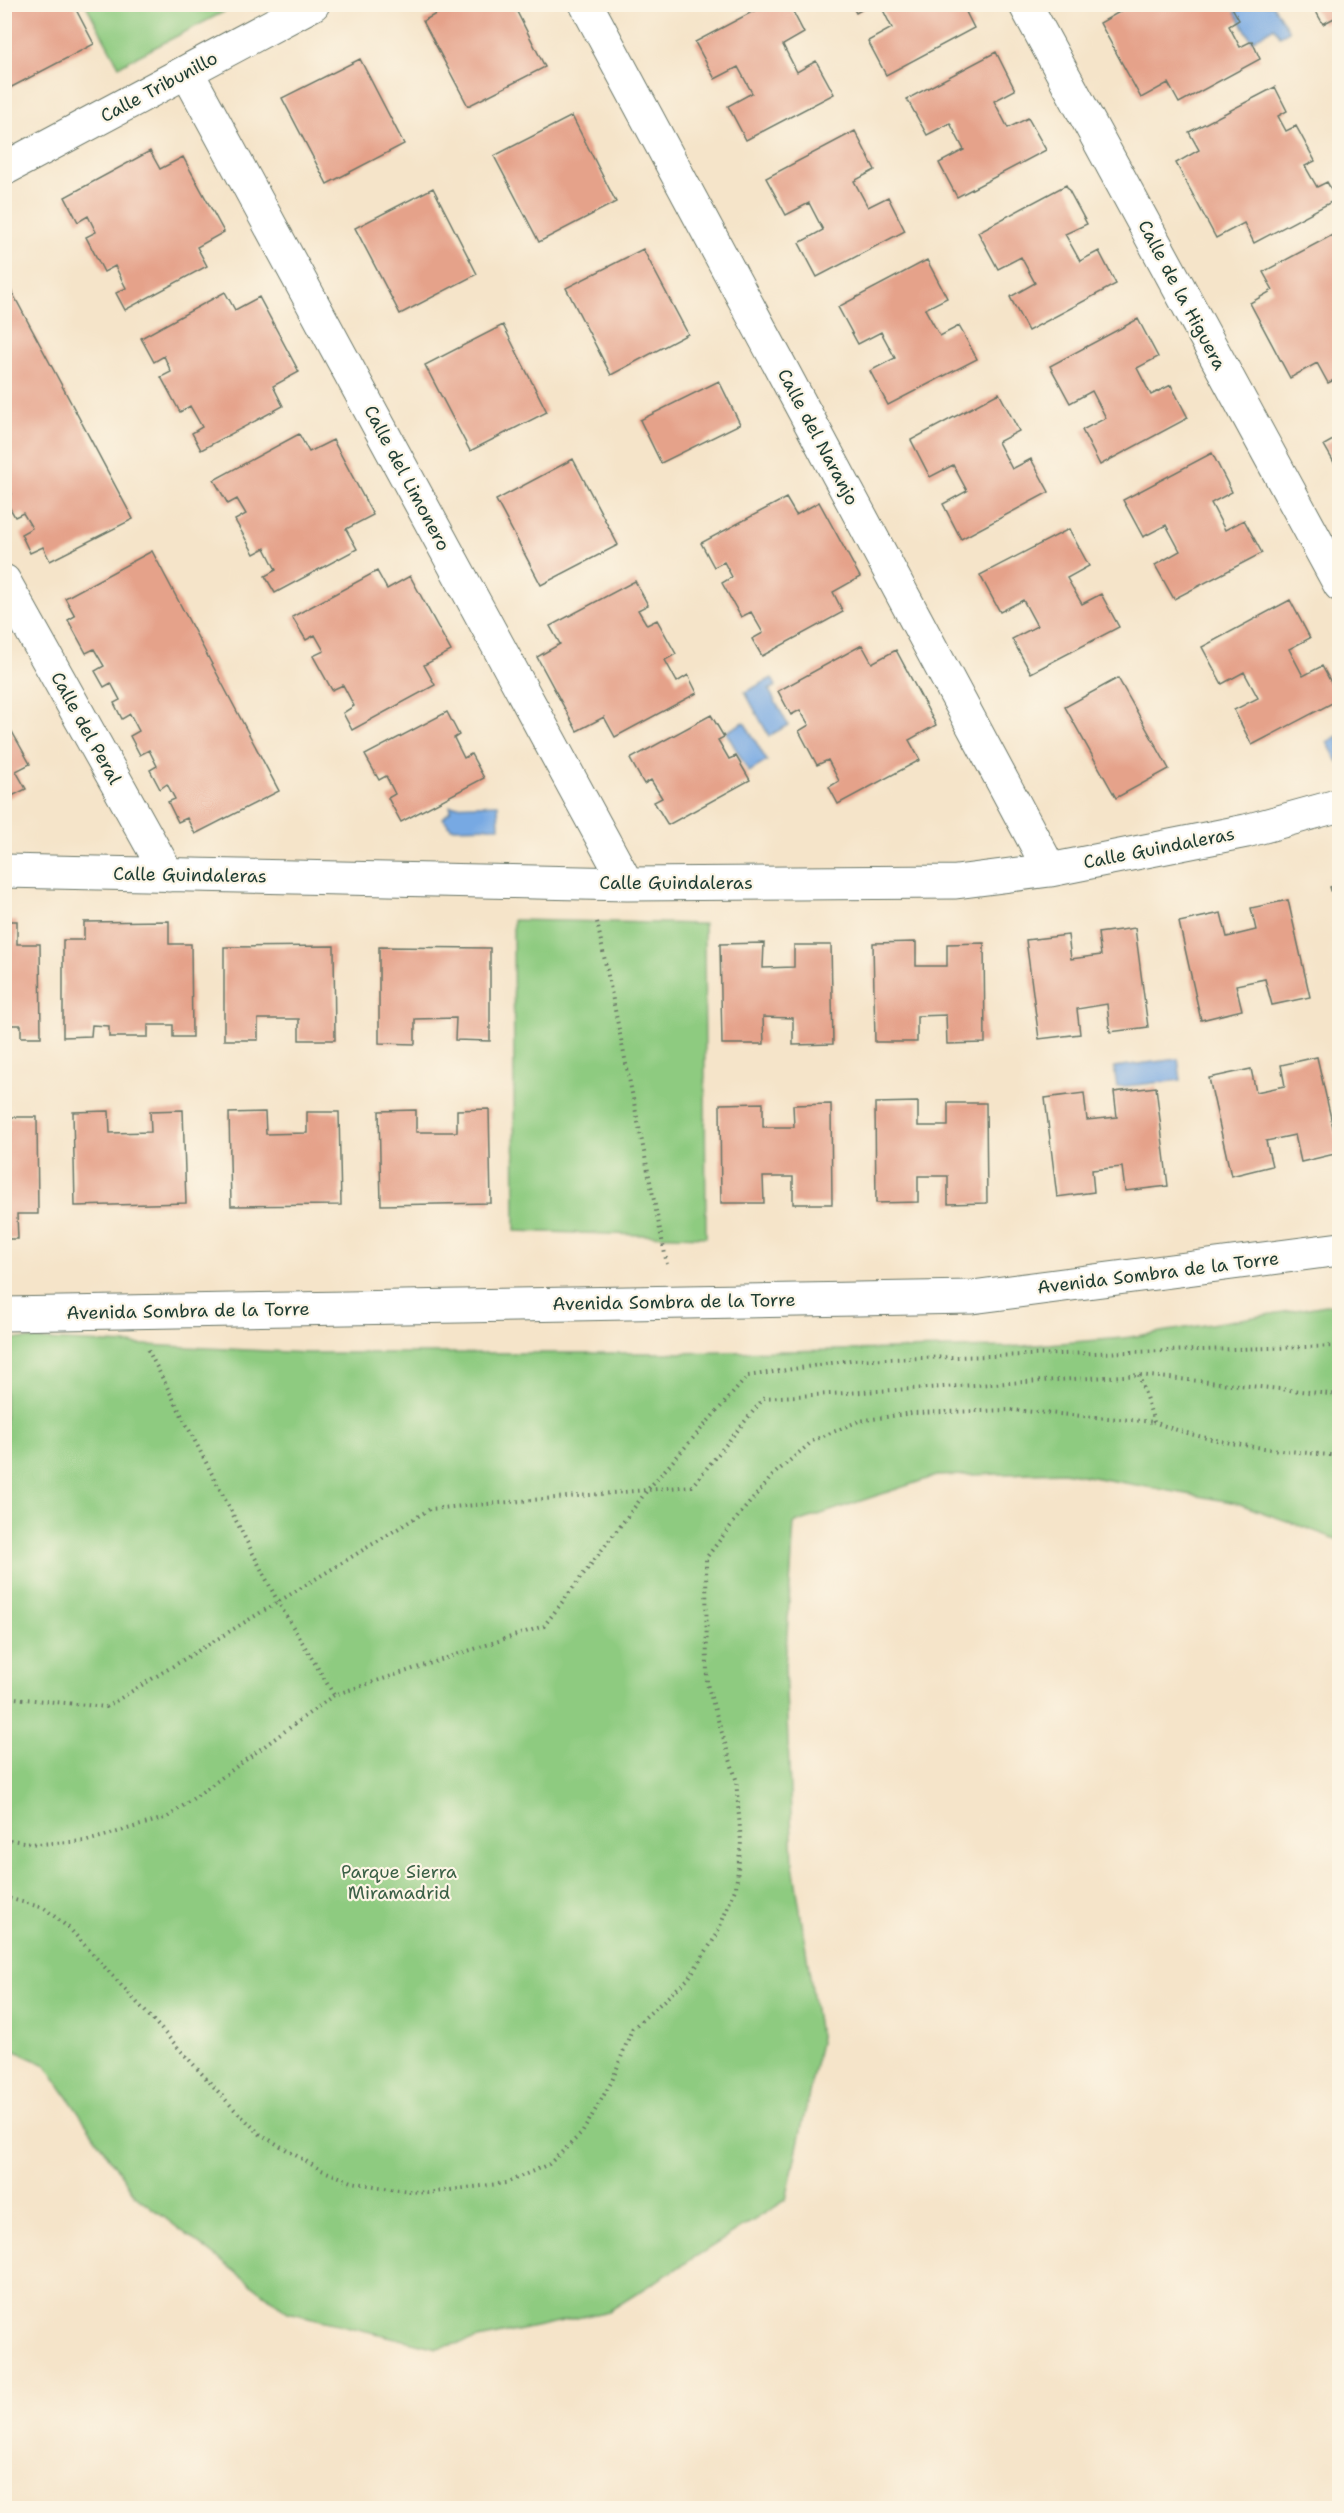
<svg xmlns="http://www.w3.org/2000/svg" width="1344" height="2513" font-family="'Shantell Sans',sans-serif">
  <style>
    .green { fill: #8ecb80; stroke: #56845a; stroke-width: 1.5 }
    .water { fill: #77a9e3; stroke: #4b738c; stroke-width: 1.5 }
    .building { fill: #e5a28a }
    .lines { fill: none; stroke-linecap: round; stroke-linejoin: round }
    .minor-casing { stroke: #6a7768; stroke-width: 35 }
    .path { stroke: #6a7768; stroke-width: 4; stroke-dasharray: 1.5 4.5; stroke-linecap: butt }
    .minor { stroke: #fff; stroke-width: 33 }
    .labels { text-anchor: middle; stroke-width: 4.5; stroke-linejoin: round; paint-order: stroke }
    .street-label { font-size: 18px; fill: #1f3d34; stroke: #fcf5e5 }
    .park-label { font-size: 18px; fill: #3b6047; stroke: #fcf5e5 }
  </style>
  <rect width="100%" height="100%" fill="#fcf5e5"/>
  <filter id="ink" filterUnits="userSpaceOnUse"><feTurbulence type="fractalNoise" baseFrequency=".0167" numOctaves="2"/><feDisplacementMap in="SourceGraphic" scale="12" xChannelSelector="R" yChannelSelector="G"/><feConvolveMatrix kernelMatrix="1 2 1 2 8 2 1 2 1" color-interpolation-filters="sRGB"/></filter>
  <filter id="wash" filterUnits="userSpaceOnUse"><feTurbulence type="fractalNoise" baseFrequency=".008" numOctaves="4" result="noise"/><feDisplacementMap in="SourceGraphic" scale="24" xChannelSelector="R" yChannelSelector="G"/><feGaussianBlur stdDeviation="1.35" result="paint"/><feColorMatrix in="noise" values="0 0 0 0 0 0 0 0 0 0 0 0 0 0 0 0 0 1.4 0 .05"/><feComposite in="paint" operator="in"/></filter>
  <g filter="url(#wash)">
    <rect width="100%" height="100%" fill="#f5e4c9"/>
    <!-- green -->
    <path class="green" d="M86,5H237L119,66Z
      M513,920L704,924L706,1237L515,1231Z
      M1339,1303V1540L1237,1503L1064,1472L936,1476L794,1523L785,1667L793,1864L820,2042L786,2200L609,2311L437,2348L288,2312L135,2195L46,2065L5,2046V1338L307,1353H675L1010,1347L1124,1338Z"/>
    <!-- water -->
    <path class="water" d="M1248,4L1273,5L1289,31L1280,36L1274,27L1252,41L1235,12Z
      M772,678L776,686L769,690L788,725L769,736L745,692Z
      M744,722L767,761L749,772L726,732Z
      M1339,735V761L1338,762L1327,742Z
      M498,804L499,827L451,828L443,818L451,810L450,806Z
      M1178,1059L1181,1080L1117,1087L1114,1067Z"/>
    <g id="blocks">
      <!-- building -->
      <path class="building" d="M4,4H73L94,44L4,91Z
        M454,4H513L545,67L468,106L423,21Z
        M767,4H789L804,33L783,45L797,72L816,61L834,94L746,140L728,106L752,93L738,67L715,79L695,42Z
        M851,4H872L856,13Z
        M880,4H962L974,28L886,75L868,41L892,28Z
        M1120,4H1230L1239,20L1229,26L1240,47L1252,41L1260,59L1179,103L1168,83L1141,98L1100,23L1123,10Z
        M1317,4H1340V15L1323,24L1313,6Z
        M996,52L1015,90L994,101L1008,128L1028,118L1046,150L957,197L939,163L964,150L950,123L927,135L907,99Z
        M360,59L404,144L327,184L282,98Z
        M1275,87L1287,111L1278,116L1286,131L1296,126L1315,161L1305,166L1317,187L1327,182L1337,199L1254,243L1244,223L1216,238L1176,163L1199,150L1189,132Z
        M572,116L616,202L539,242L494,156Z
        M855,131L875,170L854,181L868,207L888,197L905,231L817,277L799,243L823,230L809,203L786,215L766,178Z
        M150,151L160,169L183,157L224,232L197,247L207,266L125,310L116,293L126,288L115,266L104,272L86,237L96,232L88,216L78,222L65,197Z
        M1066,185L1087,224L1065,234L1080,261L1099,251L1116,284L1028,331L1010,297L1035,283L1021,257L998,269L978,232Z
        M433,188L477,274L400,314L355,228Z
        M1340,231V377L1328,383L1317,363L1290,378L1250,303L1273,290L1263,272Z
        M643,249L688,334L611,375L566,288Z
        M927,260L947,298L925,309L940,336L959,326L977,359L888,405L870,371L895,358L881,332L858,344L838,307Z
        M4,277L133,519L50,561L43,547L30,553L21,534L32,528L23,513L15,517L4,498L12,494L4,481Z
        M225,292L235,310L259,297L299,372L273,386L283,406L201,450L192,433L202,427L190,406L180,412L161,377L171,372L164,356L154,362L141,338Z
        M1138,319L1158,357L1137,368L1151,395L1171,385L1188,418L1100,465L1082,430L1106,418L1092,391L1070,403L1050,366Z
        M503,325L547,412L470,451L425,365Z
        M719,381L740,424L661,463L640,420Z
        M999,393L1019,431L998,442L1012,469L1031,459L1049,492L961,539L943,504L967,491L953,465L930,477L911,440Z
        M299,434L309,452L333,440L373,515L346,529L357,549L275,593L265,576L276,570L265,548L254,554L235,520L246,514L237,499L228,504L214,480Z
        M1340,436V473L1324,445Z
        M1212,453L1232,492L1211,503L1225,530L1244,520L1262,553L1174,599L1155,565L1180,551L1166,525L1143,537L1123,500Z
        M573,459L618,545L541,585L496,500Z
        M786,498L796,515L819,502L860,577L833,592L843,612L762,656L752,639L763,633L751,612L741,617L722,583L732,577L724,562L714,567L701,543Z
        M1069,529L1089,566L1067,578L1082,604L1101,594L1119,627L1031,673L1012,639L1037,626L1023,600L1000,612L980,575Z
        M152,551L279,791L195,834L187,818L178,822L168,802L175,799L167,784L160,789L150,770L157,766L149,750L140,755L130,736L139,731L130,714L122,719L114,703L120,700L111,683L104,687L95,671L104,666L94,649L86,653L68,620L75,616L65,598Z
        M377,571L387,589L410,576L451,651L424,665L435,685L352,730L343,713L354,706L343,685L332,690L313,656L324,651L315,635L306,640L292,617Z
        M635,581L648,605L638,610L647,625L657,620L676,654L665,660L677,682L688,675L697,693L615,737L604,717L577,731L537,657L560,644L550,626Z
        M1290,600L1310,638L1289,649L1303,676L1322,666L1340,699L1252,745L1234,710L1258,698L1244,672L1222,684L1202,647Z
        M862,645L872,663L896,650L936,725L909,740L920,760L838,804L829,787L839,781L828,760L817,765L799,731L809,725L800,710L791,715L778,691Z
        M1118,678L1169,769L1116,798L1065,707Z
        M447,712L459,735L454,738L464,758L471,754L484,778L401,822L388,798L395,794L386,776L379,780L365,755Z
        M711,715L724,737L718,740L729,759L736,756L750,780L668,825L654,802L662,798L651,780L644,784L630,759Z
        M10,728L30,764L16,771L26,789L4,800V731Z
        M1340,884V916H1339L1330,887Z
        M1288,900L1310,997L1272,1005L1265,979L1236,985L1242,1010L1201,1020L1179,922L1221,913L1227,937L1256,930L1251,908Z
        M4,921H17V944H40L41,1037H21V1025H4Z
        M169,921V944H191L192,1037H173V1025H148V1037H109V1026L92,1025L91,1036L63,1037V940H84V922Z
        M1135,928L1148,1027L1110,1032L1107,1004L1077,1009L1080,1034L1039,1039L1026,940L1068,935L1071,959L1101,955L1098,933Z
        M916,942V966H947V944L984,943L985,1043L947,1044L946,1015L917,1016V1042H875L873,943Z
        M764,943L763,968L794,967V945H831L833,1044L793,1045V1018L763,1017L764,1044H722L720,944Z
        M334,946L335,1040H299V1019H258V1040H224V947Z
        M379,947L490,948V1041L455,1040L456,1018L415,1019V1044L379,1043Z
        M1317,1057L1339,1153L1301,1162L1295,1135L1266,1141L1272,1166L1231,1176L1209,1078L1251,1069L1256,1092L1285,1086L1281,1065Z
        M1156,1087L1168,1186L1125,1191L1122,1167L1092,1170L1094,1192L1057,1197L1045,1098L1084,1093L1087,1120L1117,1117L1114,1092Z
        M918,1102V1126H948V1103H986L987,1203L948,1204V1176H918V1202L876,1203L875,1103Z
        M763,1103V1127H794L793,1105L831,1104L832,1204H793V1177H763L764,1203H721L720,1104Z
        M489,1109L491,1203L381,1205L379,1111L416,1110V1132H457V1110Z
        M183,1110L186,1203L75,1206L73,1112L109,1111L110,1133L151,1132L150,1111Z
        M265,1112L266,1134L307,1133V1112H339L341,1205L231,1206L229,1113Z
        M9,1117H37L38,1214H17L18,1239H4V1129L9,1128Z"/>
    </g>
  </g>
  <g filter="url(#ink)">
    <use href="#blocks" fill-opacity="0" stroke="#6a7768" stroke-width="1.5"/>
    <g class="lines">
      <defs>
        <path id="minor" d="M586,4L1050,870
          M1025,4L1340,585
          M187,72L627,884
          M4,169L313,4
          M4,581L168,875
          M4,871L627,884L956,882L1050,870L1246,831L1340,805
          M4,1314L972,1297L1340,1249"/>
      </defs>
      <!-- minor casing -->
      <use href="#minor" class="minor-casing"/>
      <!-- path -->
      <path class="path" d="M597,922L667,1264
        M148,1350L278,1602L334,1695
        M1139,1375L1154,1422C1213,1445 1277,1450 1340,1456
        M4,1697L106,1707L430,1509L692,1486L764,1398L1139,1375L1340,1395
        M4,1839L37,1844L87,1841L168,1817L334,1695L544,1626L649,1488L748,1376L851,1360L1340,1346
        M4,1897L44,1908L70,1929L234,2109L260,2134L319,2169L352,2182L391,2189L427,2193L506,2183L549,2164L582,2133L612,2081L632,2029L688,1979L716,1936L736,1887L741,1842L736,1779L707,1684L706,1558L740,1514L774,1474L814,1440L859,1421L912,1413L1011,1410L1154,1422"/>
      <!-- minor -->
      <use href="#minor" class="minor"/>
    </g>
  </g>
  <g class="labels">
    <!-- street labels -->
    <g class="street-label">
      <text transform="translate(159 87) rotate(-28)" y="6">Calle Tribunillo</text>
      <text transform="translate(1182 295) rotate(62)" y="6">Calle de la Higuera</text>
      <text transform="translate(818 437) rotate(62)" y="6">Calle del Naranjo</text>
      <text transform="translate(407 478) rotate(62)" y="6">Calle del Limonero</text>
      <text transform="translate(86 728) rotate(61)" y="6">Calle del Peral</text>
      <text transform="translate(1159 848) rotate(-11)" y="6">Calle Guindaleras</text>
      <text transform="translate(190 875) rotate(1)" y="6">Calle Guindaleras</text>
      <text x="676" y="889">Calle Guindaleras</text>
      <text transform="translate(1158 1273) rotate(-7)" y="6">Avenida Sombra de la Torre</text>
      <text transform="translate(674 1302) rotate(-1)" y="6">Avenida Sombra de la Torre</text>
      <text transform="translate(188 1311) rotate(-1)" y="6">Avenida Sombra de la Torre</text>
    </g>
    <!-- park labels -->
    <g class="park-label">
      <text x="399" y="1878">Parque Sierra<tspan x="399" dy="21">Miramadrid</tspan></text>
    </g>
  </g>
  <!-- margin -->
  <rect width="1344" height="2513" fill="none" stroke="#fcf5e5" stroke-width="24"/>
</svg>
